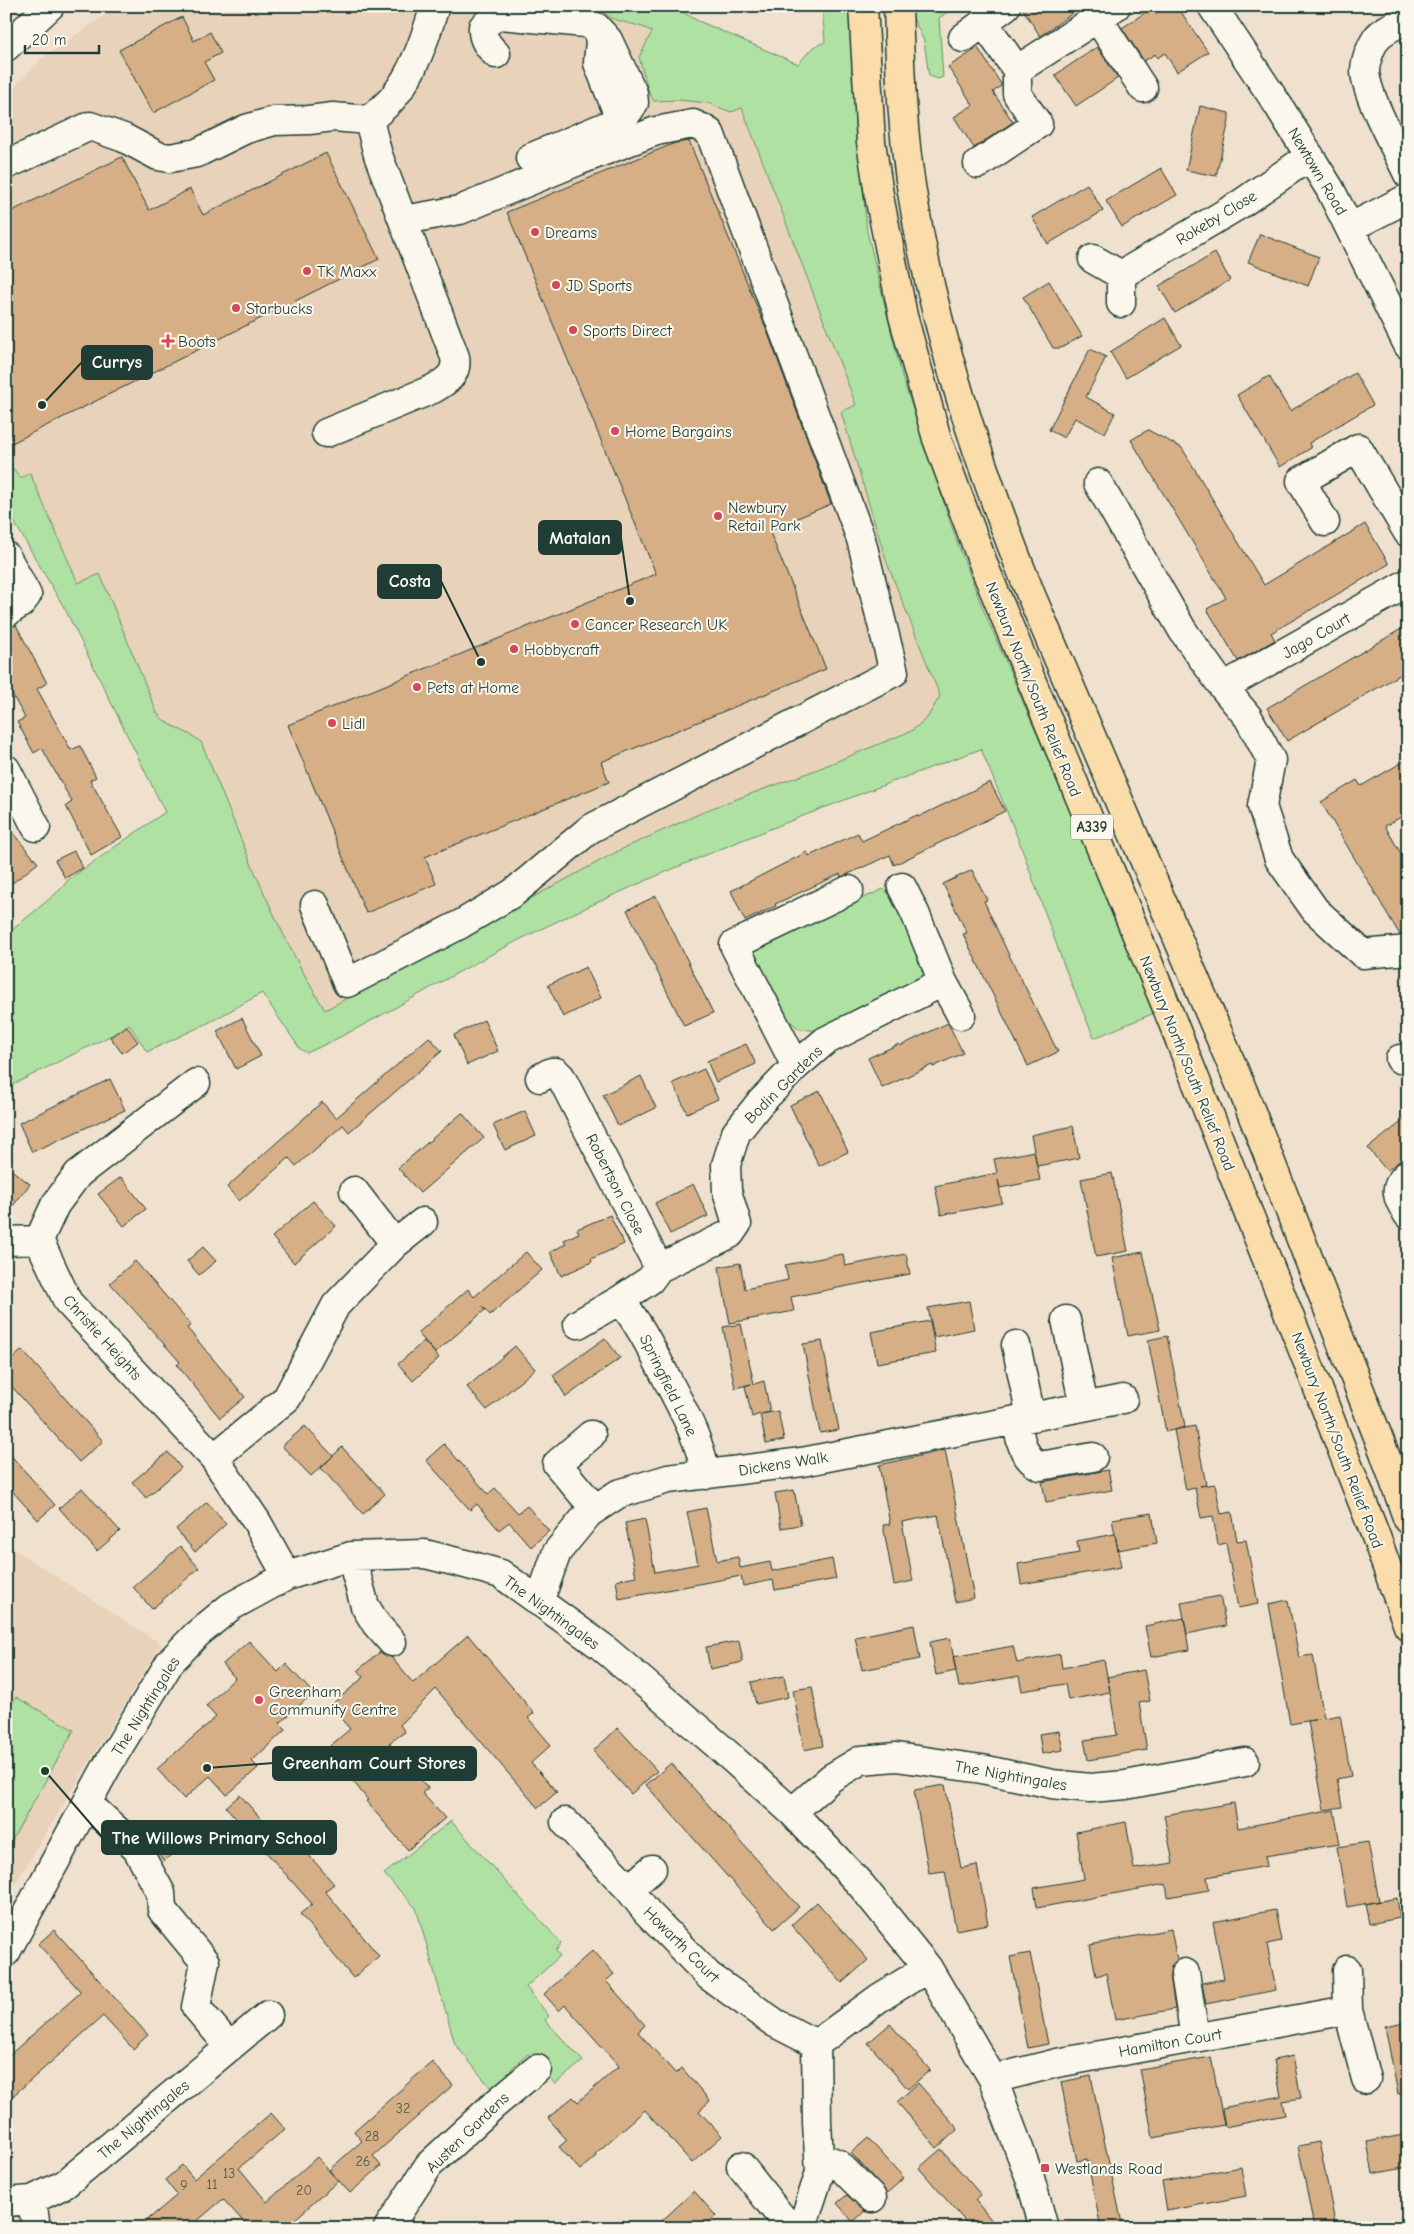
<svg xmlns="http://www.w3.org/2000/svg" width="1414" height="2234" font-family="'Comic Neue',sans-serif">
  <style>
    .built { fill: #e8d2b9 }
    .green { fill: #afe1a2; stroke: #678f6b }
    .building { fill: #d6af87; stroke: #1f3d34 }
    .lines { fill: none; stroke-linecap: round; stroke-linejoin: round }
    .minor-casing { stroke: #1f3d34; stroke-width: 31 }
    .highway-casing { stroke: #1f3d34; stroke-width: 31 }
    .minor { stroke: #fbf7ec; stroke-width: 28 }
    .highway { stroke: #fbdcab; stroke-width: 28 }
    .poi-dot { fill: #d1495b; stroke: #fbf7ec; stroke-width: 2 }
    .labels { text-anchor: middle; stroke-width: 4; stroke-linejoin: round; paint-order: stroke }
    .number-label { font-size: 14px; fill: #4d5a49 }
    .shield { fill: #fbf7ec; stroke: #61756b; stroke-width: 1 }
    .shield-label { font-size: 15px; font-weight: bold; fill: #1f3d34 }
    .street-label { font-size: 16px; fill: #1f3d34; stroke: #fbf7ec }
    .poi-label { font-size: 16px; fill: #1f3d34; stroke: #fbf7ec; text-anchor: start }
    .leader { fill: none; stroke: #1f3d34; stroke-width: 2 }
    .callout-dot { fill: #1f3d34; stroke: #fbf7ec; stroke-width: 2 }
    .callout { fill: #1f3d34; stroke: #1f3d34; stroke-width: 2 }
    .callout-label { font-size: 18px; text-anchor: middle; font-weight: bold; fill: #fff }
  </style>
  <rect width="100%" height="100%" fill="#f0e1ce"/>
  <filter id="ink" filterUnits="userSpaceOnUse"><feTurbulence type="fractalNoise" baseFrequency=".02" numOctaves="2"/><feDisplacementMap in="SourceGraphic" scale="10" xChannelSelector="R" yChannelSelector="G"/><feConvolveMatrix kernelMatrix="1 2 1 2 8 2 1 2 1" color-interpolation-filters="sRGB"/></filter>
  <g filter="url(#ink)">
    <!-- built -->
    <path class="built" d="M118,6H673L686,15L715,27L741,107L856,405L841,412L887,563L955,736L837,786L311,1038L6,486V96L40,60Z
      M6,1544L161,1644L6,1899Z"/>
    <!-- green -->
    <path class="green" d="M595,6H673L696,20L798,64L813,47L825,42L822,6H850L852,77L867,231L902,376L957,542L983,609L1157,1012L1094,1038L1065,968L1019,841L981,749C824,807 666,866 517,941C446,977 379,1020 307,1053L300,1049L262,993L210,1022L147,1052L129,1024L112,1035L6,1088V935L60,890L69,879L165,812L66,611L6,508V460L21,478L30,473L78,583L100,574L157,713C167,727 187,730 201,742C239,833 273,926 325,1010L620,850L712,808L808,773L911,731L927,718L940,696L887,563L841,412L856,405L742,108L731,112L708,103L678,100L654,101L649,93L639,57L652,32C638,21 610,25 602,9L597,11Z
      M912,6H956L939,18L943,77L938,79L929,76L924,41L912,16Z
      M883,889L894,898L929,967L923,980L820,1031L799,1029L784,1016L752,950Z
      M16,1697L74,1730L7,1849L6,1714Z
      M451,1821L561,1943L556,1951L560,1956L526,1987L549,2016L545,2020L583,2061L555,2084L528,2054L510,2070L514,2074L494,2092L455,2044L416,1908L384,1874Z"/>
    <!-- building -->
    <path class="building" d="M1021,6H1083L1040,36Z
      M1155,6H1177L1208,52L1177,72L1165,53L1157,58L1155,54L1144,61L1122,28Z
      M182,17L194,41L210,32L221,53L204,62L214,80L153,113L119,50Z
      M1097,47L1118,78L1076,106L1055,75Z
      M978,48L1001,84V86L993,92L1013,122L974,148L954,117L973,105L948,67Z
      M1200,106L1229,113V121L1216,176L1186,170Z
      M689,141L769,336L831,504L769,530L826,669L601,762L609,782L425,857L436,884L366,913L288,725L656,574L507,212L675,143Z
      M326,153L379,259L6,446V214L122,157L149,210L190,189L203,215Z
      M1161,168L1177,195L1122,227L1106,201Z
      M1087,184L1103,211L1048,244L1032,217Z
      M1260,234L1319,257L1308,286L1248,262Z
      M1215,253L1230,280L1175,313L1159,286Z
      M1049,281L1082,336L1061,348H1053L1023,297Z
      M1165,318L1181,345L1126,378L1110,352Z
      M1090,349L1106,357L1086,397L1115,413L1105,433L1075,418L1064,438L1049,430Z
      M1355,373L1373,405L1309,443L1311,448L1280,467L1237,395L1269,376L1290,411Z
      M1148,430L1182,448L1264,585L1365,524L1389,564L1271,633L1275,640L1238,661L1207,609L1226,598L1131,440Z
      M16,625L47,683L37,689L71,750L80,746L96,777L90,780L122,837L91,855L66,806L72,802L42,748L34,753L17,722L25,718L6,683V629Z
      M1408,625V670L1287,741L1267,708Z
      M1408,759V813L1385,826L1408,866V935H1400L1321,802L1357,780L1361,786Z
      M990,782L1005,811L894,865L890,855L846,875L841,877L840,874L775,904L776,906L745,921L731,891L807,852L809,856L858,833L862,841L917,815L918,817Z
      M6,825L38,863L6,888Z
      M74,851L83,868L65,878L55,860Z
      M972,870L987,900L984,901L1007,951L1058,1052L1028,1066L963,934L967,933L943,884Z
      M656,896L713,1013L684,1026L627,910Z
      M586,967L601,998L563,1017L548,985Z
      M242,1018L261,1056L236,1069L217,1031Z
      M484,1020L498,1051L467,1065L454,1035Z
      M948,1023L963,1053L933,1067L932,1065L882,1088L868,1058L899,1044L900,1046Z
      M127,1026L138,1042L122,1053L110,1037Z
      M429,1037L442,1051L349,1132L343,1125L296,1166L289,1158L239,1201L227,1187L322,1102L336,1118Z
      M746,1044L756,1064L716,1082L707,1061Z
      M704,1069L718,1099L687,1113L673,1083Z
      M641,1076L656,1108L618,1126L603,1095Z
      M110,1079L125,1110L32,1152L19,1123Z
      M820,1091L848,1152L819,1166L790,1105Z
      M525,1111L536,1136L505,1150L493,1125Z
      M462,1113L484,1138L420,1193L398,1168Z
      M1408,1117V1154L1387,1171L1368,1148Z
      M1073,1126L1079,1158L1037,1166L1031,1135Z
      M1034,1151L1040,1180L1000,1188L998,1180L1002,1203L941,1215L935,1186L997,1173L994,1159Z
      M6,1166L30,1184L6,1215Z
      M1112,1173L1128,1251L1096,1257L1081,1179Z
      M121,1177L146,1209L124,1226L98,1194Z
      M693,1184L708,1216L670,1234L655,1203Z
      M313,1201L336,1226L294,1263L272,1237Z
      M610,1215L624,1244L591,1259L592,1262L561,1276L550,1252L566,1244L564,1240L579,1233L577,1229Z
      M203,1247L216,1261L199,1275L187,1261Z
      M526,1252L542,1270L490,1315L482,1306L485,1310L435,1353L418,1333L468,1289L474,1297Z
      M1143,1252L1160,1330L1128,1336L1112,1258Z
      M843,1254L845,1266L906,1254L910,1274L791,1297L794,1311L730,1323L719,1267L740,1263L745,1289L788,1280L785,1265Z
      M135,1261L191,1325L187,1328L245,1397L220,1418L177,1365L180,1362L110,1283Z
      M969,1301L974,1329L934,1337L928,1308Z
      M930,1321L936,1353L877,1363L871,1332Z
      M741,1324L754,1384L764,1381L770,1412L761,1414L778,1411L784,1440L766,1444L760,1414L752,1417L745,1386L751,1384L735,1388L723,1327Z
      M1167,1336L1185,1427L1166,1432L1148,1340Z
      M605,1338L620,1358L566,1397L553,1375Z
      M424,1341L439,1358L413,1381L398,1364Z
      M822,1341L839,1430L820,1433L803,1344Z
      M515,1346L535,1369L487,1410L467,1387Z
      M22,1350L103,1441L79,1462L6,1380V1365Z
      M305,1426L333,1456L311,1476L282,1446Z
      M1195,1426L1206,1485L1200,1486L1215,1484L1221,1514L1232,1512L1237,1541L1246,1540L1258,1604L1238,1608L1226,1543L1218,1545L1213,1516L1201,1518L1195,1488L1186,1490L1174,1430Z
      M444,1444L488,1494L486,1496L495,1488L518,1513L527,1506L549,1531L531,1547L509,1522L499,1530L477,1504L470,1510L426,1460Z
      M342,1447L385,1494L363,1514L321,1468Z
      M6,1450L55,1505L38,1520L6,1484Z
      M945,1450L974,1598L955,1602L938,1515L902,1522L913,1581L894,1585L883,1525L890,1524L879,1465Z
      M168,1452L181,1468L146,1498L132,1482Z
      M1108,1470L1112,1490L1046,1502L1042,1482Z
      M82,1488L120,1531L97,1551L59,1508Z
      M794,1490L801,1525L781,1528L775,1493Z
      M207,1502L226,1524L195,1552L176,1529Z
      M706,1508L717,1561L738,1557L740,1568L770,1562L772,1571L832,1559L836,1579L775,1590L773,1580L743,1586L741,1576L619,1599L616,1580L636,1576L625,1523L645,1519L655,1572L698,1564L687,1512Z
      M1152,1513L1157,1543L1118,1550L1112,1519Z
      M1115,1534L1121,1567L1021,1584L1018,1564L1079,1553L1077,1541Z
      M180,1546L199,1568L152,1609L133,1587Z
      M1220,1596L1226,1626L1187,1634L1181,1603Z
      M1288,1600L1299,1657L1313,1655L1324,1718L1340,1715L1351,1776L1337,1779L1342,1807L1324,1810L1308,1721L1319,1719L1290,1724L1269,1604Z
      M1184,1618L1189,1650L1151,1657L1145,1626Z
      M914,1625L920,1659L862,1670L855,1637Z
      M468,1635L534,1713L528,1718L551,1745L531,1763L557,1792L538,1808L436,1689L400,1725L405,1732L389,1743L428,1788L422,1793L445,1818L408,1850L366,1801L368,1800L340,1765L337,1768L323,1752L350,1729L330,1706L364,1677L358,1670L380,1652L391,1657L413,1683Z
      M950,1638L956,1671L936,1675L930,1642Z
      M249,1641L278,1672L286,1664L313,1693L280,1723L286,1729L252,1761L258,1768L227,1795L210,1776L184,1799L157,1769L216,1717L206,1706L235,1678L223,1664Z
      M739,1641L743,1662L710,1669L706,1647Z
      M1013,1646L1017,1663L1060,1654L1062,1668L1104,1660L1110,1691L1107,1677L1144,1670L1150,1701L1139,1703L1147,1750L1088,1760L1084,1740L1117,1735L1110,1692L1068,1700L1065,1684L1022,1691L1019,1676L959,1687L953,1657Z
      M784,1676L788,1697L756,1704L751,1682Z
      M812,1687L823,1746L804,1750L793,1690Z
      M618,1728L657,1771L631,1794L593,1751Z
      M1059,1731L1063,1750L1042,1754L1039,1734Z
      M671,1763L799,1907L774,1929L646,1785Z
      M945,1785L961,1868L977,1865L988,1924L956,1930L945,1871L929,1873L914,1790Z
      M240,1795L284,1845L293,1837L334,1884L325,1891L379,1956L353,1978L300,1914L312,1904L226,1807Z
      M1234,1803L1238,1828L1334,1810L1340,1844L1265,1856L1267,1866L1207,1877L1209,1890L1168,1897L1166,1884L1037,1908L1034,1888L1084,1879L1076,1832L1126,1822L1134,1869L1173,1863L1164,1815Z
      M162,1827L179,1848L164,1861L148,1838Z
      M1368,1842L1379,1901L1347,1907L1337,1847Z
      M1397,1898L1400,1918L1369,1924L1365,1904Z
      M817,1902L868,1960L842,1983L791,1925Z
      M1275,1910L1281,1941L1267,1944L1276,1990L1206,2004L1202,1983L1224,1979L1213,1922Z
      M1171,1929L1177,1960L1171,1967L1170,1975L1175,2009L1115,2020L1106,1973L1096,1976L1090,1945Z
      M54,1930L148,2035L133,2049L103,2016L6,2102V2058L81,1992L38,1944Z
      M593,1950L614,1974L606,1981L645,2025L638,2032L676,2074L682,2068L710,2101L699,2111L722,2136L692,2163L645,2110L595,2154L596,2156L580,2170L559,2147L567,2140L548,2118L573,2097L578,2102L619,2066L565,2005L559,2011L544,1994Z
      M1030,1953L1048,2044L1028,2048L1010,1957Z
      M1404,2022L1408,2041V2093L1398,2094L1385,2026Z
      M890,2024L930,2070L908,2089L868,2043Z
      M1293,2056L1301,2098L1282,2101L1285,2115L1225,2127L1222,2108L1281,2096L1274,2060Z
      M1211,2057L1224,2125L1153,2138L1140,2069Z
      M432,2062L453,2085L373,2156L381,2166L350,2193L329,2170L362,2141L354,2131Z
      M1091,2076L1103,2135L1123,2228H1101L1087,2159L1077,2161L1066,2107L1061,2082Z
      M918,2083L958,2129L937,2148L897,2102Z
      M271,2113L285,2129L239,2168L267,2202L317,2157L338,2181L285,2228H249L223,2199L189,2228H138L177,2195L165,2180L182,2165L194,2179Z
      M1408,2134V2167L1373,2174L1367,2142Z
      M868,2138L904,2178L887,2193L851,2153Z
      M1319,2142L1325,2171L1336,2228H1314L1304,2175L1298,2146Z
      M941,2149L981,2195L975,2200L998,2228H971L919,2168Z
      M1241,2167L1246,2196L1167,2211L1162,2181Z
      M694,2191L716,2216L702,2228H654Z
      M847,2195L865,2211L853,2222L837,2203Z"/>
    <g class="lines">
      <defs>
        <path id="minor" d="M1212,6L1278,105L1330,189L1408,345
          M1098,19L1143,88
          M1408,19C1397,25 1383,29 1376,39C1370,48 1365,62 1365,72C1367,97 1396,149 1408,174
          M984,23L1017,70
          M596,27L600,41L598,63L617,111L614,121L610,124
          M963,38L1006,6
          M6,47L50,6
          M496,54C488,46 482,39 483,27L493,18L500,15L585,23L596,27L608,40L633,93L634,103L626,115L618,121L530,158
          M978,164L1038,124L1017,94V70L1116,6
          M6,165L90,126L124,138L158,156L170,158L197,153L246,129L274,121L309,120L333,117L369,120
          M1351,227L1408,198
          M1093,259L1121,275
          M1121,275L1239,205L1310,156
          M1121,275V303
          M326,433L433,389C447,381 458,374 455,357L378,155L369,120C377,113 386,106 392,99C414,73 425,38 435,6
          M1098,483L1183,631L1223,687L1248,717L1271,760L1262,806L1279,859L1315,910L1363,954L1408,950
          M1325,522L1301,481L1358,448L1408,533
          M6,556L27,595L21,603L6,613
          M1223,687L1408,583
          M6,769L36,827
          M315,905L347,983L461,924L513,893L590,829L894,672L861,539L710,133L702,128L693,124L656,131L578,161L460,210L404,220
          M943,982L961,1015
          M1400,1059H1408
          M796,1066L734,945L849,890
          M540,1078L551,1072H556L561,1077L659,1268
          M196,1083L78,1174L55,1205L39,1240L68,1302L214,1458L257,1522L287,1576
          M1408,1174C1391,1189 1398,1198 1408,1215
          M354,1191L395,1244
          M6,1241L39,1240
          M1066,1320L1084,1406
          M578,1324L620,1300
          M1016,1345L1031,1417
          M1016,1420C1020,1437 1022,1458 1040,1466L1093,1457
          M591,1435L557,1464L595,1509
          M214,1458L287,1398L336,1305L395,1244L423,1222
          M706,1475C700,1440 683,1410 667,1379C653,1352 640,1324 620,1300L650,1280L659,1268L730,1234L737,1224L727,1191L726,1165L736,1133L759,1104L796,1066L825,1041L943,982L915,913L902,887
          M351,1556L365,1606L376,1624L392,1642
          M539,1602L557,1552L589,1513L618,1494L668,1479L802,1462L1123,1399
          M87,1803L137,1849L161,1893L162,1910L205,1962L196,2007L230,2047
          M792,1812L831,1778L861,1760L896,1757L982,1769L1052,1784L1090,1788L1126,1785L1245,1762
          M565,1822L629,1889L647,1912L709,1976L775,2023L816,2044
          M629,1889L652,1869
          M6,1952L106,1768L170,1662L196,1635L230,1607L287,1576L351,1556L425,1554L469,1565L501,1574L601,1646L715,1743L792,1812L861,1885L928,1968L993,2079L1030,2178L1044,2228
          M1347,1970L1348,2010L1366,2079
          M1185,1973L1195,2038
          M993,2079L1057,2063L1348,2010
          M819,2156L838,2164L872,2198
          M741,2166L790,2228
          M32,2200L36,2228
          M6,2202L32,2200L65,2184L268,2015
          M388,2228L429,2165L494,2105L537,2069
          M796,2228L806,2215L820,2172L817,2123L816,2044L879,1998L928,1968"/>
        <path id="highway" d="M863,6L871,142L880,201L903,316L937,439L986,571L1165,1003L1304,1353L1375,1534L1408,1626
          M898,6C900,70 902,135 913,198C935,335 980,467 1031,595L1243,1091L1384,1452L1408,1520"/>
      </defs>
      <!-- minor casing -->
      <use href="#minor" class="minor-casing"/>
      <!-- highway casing -->
      <use href="#highway" class="highway-casing"/>
      <!-- minor -->
      <use href="#minor" class="minor"/>
      <!-- highway -->
      <use href="#highway" class="highway"/>
    </g>
  </g>
  <!-- markers -->
  <g class="poi-dot">
    <circle cx="535" cy="232" r="5"/>
    <circle cx="307" cy="271" r="5"/>
    <circle cx="556" cy="285" r="5"/>
    <circle cx="236" cy="308" r="5"/>
    <circle cx="573" cy="330" r="5"/>
    <path d="M165.5 333.5h5v5h5v5h-5v5h-5v-5h-5v-5h5z"/>
    <circle cx="615" cy="431" r="5"/>
    <circle cx="718" cy="516" r="5"/>
    <circle cx="575" cy="624" r="5"/>
    <circle cx="514" cy="649" r="5"/>
    <circle cx="417" cy="687" r="5"/>
    <circle cx="332" cy="723" r="5"/>
    <circle cx="259" cy="1700" r="5"/>
    <rect x="1040" y="2163" width="10" height="10" rx="2.5"/>
  </g>
  <g class="labels">
    <!-- number labels -->
    <g class="number-label">
      <text x="403" y="2113">32</text>
      <text x="372" y="2141">28</text>
      <text x="363" y="2166">26</text>
      <text x="229" y="2178">13</text>
      <text x="212" y="2189">11</text>
      <text x="184" y="2190">9</text>
      <text x="304" y="2195">20</text>
    </g>
    <!-- shield labels -->
    <rect class="shield" x="1071" y="814.5" width="42" height="25" rx="4"/>
    <g class="shield-label">
      <text x="1092" y="832">A339</text>
    </g>
    <!-- street labels -->
    <g class="street-label">
      <text transform="translate(1318 171) rotate(59)" y="6">Newtown Road</text>
      <text transform="translate(1216 217) rotate(-31)" y="6">Rokeby Close</text>
      <text transform="translate(1316 635) rotate(-30)" y="6">Jago Court</text>
      <text transform="translate(1034 689) rotate(68)" y="6">Newbury North/South Relief Road</text>
      <text transform="translate(1188 1063) rotate(68)" y="6">Newbury North/South Relief Road</text>
      <text transform="translate(783 1084) rotate(-45)" y="6">Bodin Gardens</text>
      <text transform="translate(616 1184) rotate(63)" y="6">Robertson Close</text>
      <text transform="translate(103 1337) rotate(48)" y="6">Christie Heights</text>
      <text transform="translate(669 1385) rotate(64)" y="6">Springfield Lane</text>
      <text transform="translate(1338 1440) rotate(69)" y="6">Newbury North/South Relief Road</text>
      <text transform="translate(783 1463) rotate(-9)" y="6">Dickens Walk</text>
      <text transform="translate(552 1612) rotate(36)" y="6">The Nightingales</text>
      <text transform="translate(145 1706) rotate(-58)" y="6">The Nightingales</text>
      <text transform="translate(1011 1775) rotate(10)" y="6">The Nightingales</text>
      <text transform="translate(682 1944) rotate(45)" y="6">Howarth Court</text>
      <text transform="translate(1170 2042) rotate(-10)" y="6">Hamilton Court</text>
      <text transform="translate(143 2119) rotate(-40)" y="6">The Nightingales</text>
      <text transform="translate(467 2132) rotate(-44)" y="6">Austen Gardens</text>
    </g>
    <!-- poi labels -->
    <g class="poi-label">
      <text x="545" y="238">Dreams</text>
      <text x="317" y="277">TK Maxx</text>
      <text x="566" y="291">JD Sports</text>
      <text x="246" y="314">Starbucks</text>
      <text x="583" y="336">Sports Direct</text>
      <text x="178" y="347">Boots</text>
      <text x="625" y="437">Home Bargains</text>
      <text x="728" y="513">Newbury<tspan x="728" dy="18">Retail Park</tspan></text>
      <text x="585" y="630">Cancer Research UK</text>
      <text x="524" y="655">Hobbycraft</text>
      <text x="427" y="693">Pets at Home</text>
      <text x="342" y="729">Lidl</text>
      <text x="269" y="1697">Greenham<tspan x="269" dy="18">Community Centre</tspan></text>
      <text x="1055" y="2174">Westlands Road</text>
    </g>
  </g>
  <!-- callouts -->
  <path class="leader" d="M42 405L82 362M630 601L621 538M481 662L441 581M207 1768L273 1763M45 1771L102 1837"/>
  <g class="callout-dot">
    <circle cx="42" cy="405" r="5"/>
    <circle cx="630" cy="601" r="5"/>
    <circle cx="481" cy="662" r="5"/>
    <circle cx="207" cy="1768" r="5"/>
    <circle cx="45" cy="1771" r="5"/>
  </g>
  <g class="callout">
    <rect x="82" y="346" width="70" height="33" rx="5"/>
    <rect x="539" y="521" width="82" height="33" rx="5"/>
    <rect x="378" y="565" width="63" height="33" rx="5"/>
    <rect x="273" y="1747" width="203" height="33" rx="5"/>
    <rect x="102" y="1821" width="234" height="33" rx="5"/>
  </g>
  <g class="callout-label">
    <text x="117" y="368">Currys</text>
    <text x="580" y="544">Matalan</text>
    <text x="410" y="587">Costa</text>
    <text x="374" y="1769">Greenham Court Stores</text>
    <text x="219" y="1844">The Willows Primary School</text>
  </g>
  <!-- margin -->
  <rect width="1414" height="2234" fill="none" stroke="#fbf7ec" stroke-width="25"/>
  <rect x="12" y="12" width="1389" height="2209" fill="none" stroke="#1f3d34" stroke-width="2" filter="url(#ink)"/>
  <!-- scale -->
  <path d="M25 45v8h74v-8" fill="none" stroke="#1f3d34" stroke-width="2.5"/>
  <text x="32" y="45" font-size="15" fill="#1f3d34" stroke="#fbf7ec" stroke-width="4" paint-order="stroke">20 m</text>
</svg>
